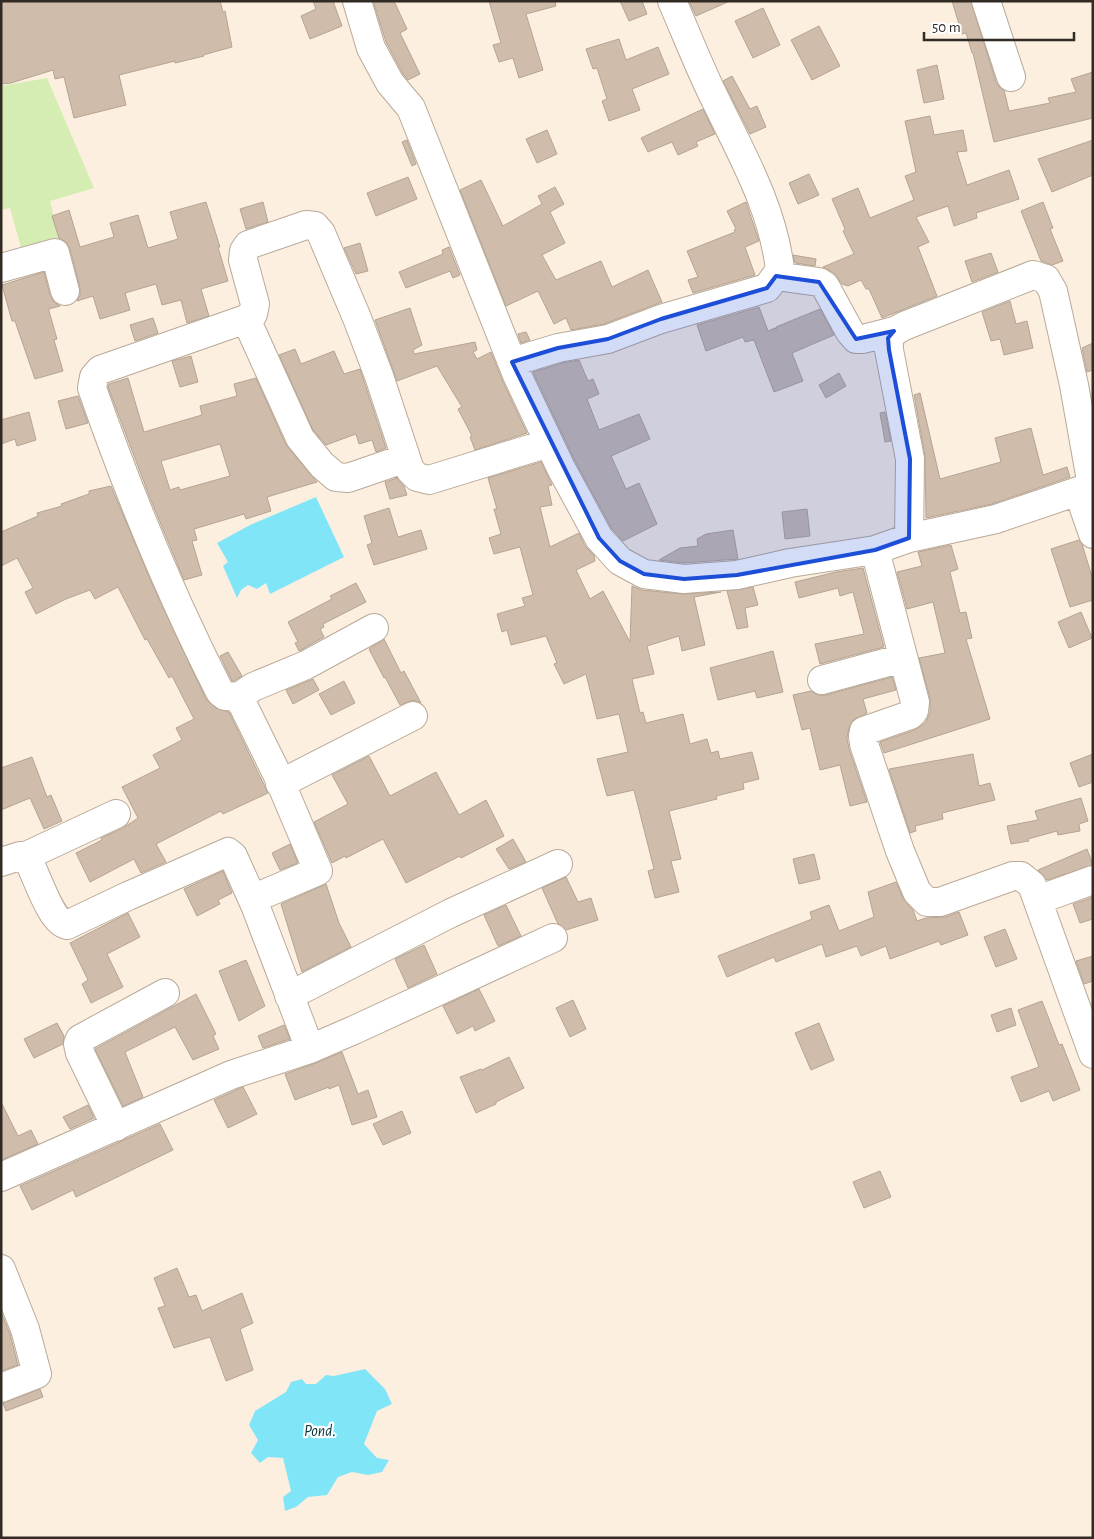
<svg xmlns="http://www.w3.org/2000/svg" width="1094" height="1539" font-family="'Alegreya Sans',sans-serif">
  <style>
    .green { fill: #d5edb2 }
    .water { fill: #81e5f8 }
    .building { fill: #cfbcab; stroke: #b6a493; fill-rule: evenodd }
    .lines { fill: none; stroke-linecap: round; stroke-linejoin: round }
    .minor-casing { stroke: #b9a997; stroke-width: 30 }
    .minor { stroke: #fff; stroke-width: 28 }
    .marked { fill: #1d4ed8; fill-opacity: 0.2; stroke: #1d4ed8; stroke-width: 4; stroke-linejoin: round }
    .labels { text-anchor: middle; stroke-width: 4.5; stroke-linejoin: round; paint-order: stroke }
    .water-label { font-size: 16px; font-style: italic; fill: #00323a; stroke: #fff }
  </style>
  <rect width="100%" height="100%" fill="#fdefe0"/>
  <!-- green -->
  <path class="green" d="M47,78L94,188L50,201L62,250L25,262L10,208L1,210V86Z"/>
  <!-- water -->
  <path class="water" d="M316,497L344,557L270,594L266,583L257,589L248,585L241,590L237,598L223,566L228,562L217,543L250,525Z
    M365,1369L385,1389L392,1404L377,1411L364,1444L377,1458L389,1460L382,1472L368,1475L352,1472L338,1477L327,1495L308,1497L296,1507L285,1511L283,1497L291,1491L283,1458L268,1457L260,1463L251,1453L258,1440L249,1425L255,1411L286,1392L291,1382L302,1379L306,1384H316L326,1375L334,1376Z"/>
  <!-- building -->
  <path class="building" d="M1,1H220L223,12L225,11L232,47L203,55L204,56L175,63V61L119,75L126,105L74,118L64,77L55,79L53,70L11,83L1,84Z
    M313,1H333L342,26L310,39L301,16L316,9Z
    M373,1H394L407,29L400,33L420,74L408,80L403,74L386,42Z
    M489,1H555L556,6L526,14L543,70L519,78L513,58L499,62L493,45L501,43Z
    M620,1H642L647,14L629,21Z
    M689,1H730L696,16Z
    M952,1H971L996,82L1000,88L1004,90L1009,111L1050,103L1048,98L1076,92L1071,79L1093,72V118L994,142L973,53H972L966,33L962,34Z
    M763,8L780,45L753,58L735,21Z
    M819,26L840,66L812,80L791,40Z
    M619,39L626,60L658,47L669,74L632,89L640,110L609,121L602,101L607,99L597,68L593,69L586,49Z
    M937,65L944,99L924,103L917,70Z
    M732,76L750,109L757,106L766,127L750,134L723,81Z
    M703,109L715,134L696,142L698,146L678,155L672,142L648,152L641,138Z
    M930,116L934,135L963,130L967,151L957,152L967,185L1009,170L1019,199L976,213L977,218L954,226L948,206L916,217L929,242L918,247L937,296L882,318L869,289H866L861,280L848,286L842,284L834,273L823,267L854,254L843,231L845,229L832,199L858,188L870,218L914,200L905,176L916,172L905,121Z
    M547,130L557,154L537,163L526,139Z
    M407,140L416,164L412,166L402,142Z
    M1093,140V175L1052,192L1038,159Z
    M809,174L819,195L798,204L789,183Z
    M408,177L417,199L376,216L367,193Z
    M481,180L503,226L542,204L538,196L555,187L564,204L550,212L565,243L542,255L556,280L601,261L612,287L648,270L662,302L604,324L571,330L566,318L554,324L538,291L506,306L460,190Z
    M206,202L220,247H218L228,281L201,289L209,316L187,323L181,300L162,305L156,284L125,293L130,310L100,319L93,296L77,301L80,295V288L70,249L66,242L59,238L52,216L69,210L80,247L114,237L110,223L138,215L148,248L178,239L170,212Z
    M263,202L268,222L246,229L240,209Z
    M746,202L759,241L745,247L755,275L693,293L688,280L698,277L687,251L735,232L734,230L736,229L727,211Z
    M1043,202L1053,228L1050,229L1063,261L1052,265L1041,261L1021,211Z
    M360,243L368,271L356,274L344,248Z
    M449,247L460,275L453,278L450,271L406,288L399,272L443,254L442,250Z
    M991,253L998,272L972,282L965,261Z
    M793,255L816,259L815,266L795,263Z
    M44,272L50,295L54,302L60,306L49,309V311L57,339L54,340L63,371L35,379L15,321H12L2,285Z
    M1010,301L1016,324L1027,321L1033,348L1004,355L1000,339L991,341L982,312Z
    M759,307L768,331L775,328L776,330V327L820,309L834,335L792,353L803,381L774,392L754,340L745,342L743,337L706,351L697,325Z
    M410,308L422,345L413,350L414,354L475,342L477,350L473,352L477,359L491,352L503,382L527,433L475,450L470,437L472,436L458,409L462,407L437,366L397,381L375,320Z
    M153,318L158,333L135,341L130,325Z
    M526,332L530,340L521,343L518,334Z
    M1093,343V370L1087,372L1082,348Z
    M295,349L301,364L334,351L344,374L360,369L386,448L376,452L372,440L359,444L356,434L326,445L313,430L279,355Z
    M191,356L198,382L180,387L172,361Z
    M579,360L588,381L593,379L599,394L587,399L599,430L639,414L650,439L611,456L626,489L639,483L657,524L623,541L612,529L575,461L533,372L562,363Z
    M839,373L846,386L826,398L819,385Z
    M128,378L144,432L202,415L200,406L237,396L234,384L256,378L286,445L317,482L267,497L271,511L246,519L244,514L194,529L197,540L192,541L202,575L184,580L150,498L108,387L109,384ZM220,444L230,476L180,490L179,487L170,490L161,461Z
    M920,393L940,479L1001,462L995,438L1031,428L1043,475L1067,467L1070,477L992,504L926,518L925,456L914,395Z
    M78,396L88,423L66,429L58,401Z
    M29,412L36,440L17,446L15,439L1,444V420Z
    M885,412L891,441L885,442L880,413Z
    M541,462L552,485L548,486L552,505L540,507L550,547L579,533L585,546L594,555L595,561L576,570L590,599L603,591L630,642L632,586L642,590L682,594L721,592L694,597L705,645L682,651L679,636L647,646L654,674L632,679L640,713L643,712L646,723L683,714L690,744L707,739L711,753L718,751L720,759L752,752L759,779L743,783L744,789L716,796L717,799L669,811L681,859L671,861L679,892L655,898L648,871L654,869L634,790L607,796L597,759L628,752L619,714L597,719L586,674L564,684L554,664L557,663L546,636L511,645L507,630L502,632L497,614L525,606L522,598L533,595L520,547L494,554L489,538L501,534L494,509H497L488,478Z
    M397,478L404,486L407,495L390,499L385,482Z
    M111,486L153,586L206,699L216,708L229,712L268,793L223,814L221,811L156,844L166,862L141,873L134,859L90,882L76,853L102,840L101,838L123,828L138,818L122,787L160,768L153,755L182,740L176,728L194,719L172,676L169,678L147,639L145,640L118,587L95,599L90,590L66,599L36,614L25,592L33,588L17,558L1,566V532L38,516L37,513L62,506L61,504L89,494V491Z
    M389,508L398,537L421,530L427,549L374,565L367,545L372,543L364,516Z
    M807,509L810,536L785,539L782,512Z
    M733,530L738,559L684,563L659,560L680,548L698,546L697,539L706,534Z
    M1079,540L1082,544L1093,580V600L1070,607L1051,549Z
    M951,545L958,569L950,572L960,613L966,612L972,638L966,639L990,719L884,753L880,742L915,730L926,722L930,713V698L919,658L945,653L933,602L907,609L897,572L922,566L918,552Z
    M863,568L884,647L820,664L815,644L864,634L853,592L840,596L838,588L799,598L795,582L836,572Z
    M356,583L366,602L323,624L324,627L320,629L324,637L299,651L295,643L298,642L288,622L332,599L330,596Z
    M753,587L758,605L745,608L748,627L737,629L727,591Z
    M1081,612L1092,638L1069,648L1058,622Z
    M384,639L401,673L404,671L421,703L413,700L400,705L385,677L384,678L369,649Z
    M773,651L783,692L757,698L755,691L718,700L710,668Z
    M228,652L242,676L234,681H232L220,656Z
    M892,677L896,690L863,699L867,713L853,720L849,728L847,738L849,749L867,802L850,806L840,765L820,770L810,728L802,730L793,695L811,691L818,695H826Z
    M313,679L319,690L293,704L286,690Z
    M344,681L355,703L331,715L319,694Z
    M973,754L979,786L990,783L995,800L942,813L943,819L915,826L916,831L910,833L889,769Z
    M1093,754V782L1079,787L1070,763Z
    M369,756L390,796L436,772L459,815L486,800L504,836L461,858L460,856L406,883L383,839L346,858L345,856L332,863L314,822L348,804L332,775Z
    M32,757L47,797L51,795L62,821L44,829L30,798L1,810V768Z
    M1081,798L1088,821L1079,824L1080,831L1058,835L1057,831L1028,839L1029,841L1011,844L1007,826L1038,820L1035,811Z
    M513,839L526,862L509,869L496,849Z
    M290,844L298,863L280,870L272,853Z
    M1087,849L1093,865L1047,880L1038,870Z
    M814,854L820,879L799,884L793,859Z
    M223,871L232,893L218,900L220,904L197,916L184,889Z
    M566,877L578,902L591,898L598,920L566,930L558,924L542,888Z
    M896,882L903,898L913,910L917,921L926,918L945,917L959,912L968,935L941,945L939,941L890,959L886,946L861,956L857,946L826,957L822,944L776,962L774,957L727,977L718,956L812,919L810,912L829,905L839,931L874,917L868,892Z
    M326,884L339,923L351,947L302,972L281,904Z
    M1093,897V919L1080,923L1073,904Z
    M506,905L521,936L498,946L484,915Z
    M128,913L140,937L107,954L123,987L91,1003L82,984L88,980L70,943Z
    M1005,929L1017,959L996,967L984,937Z
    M424,945L437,974L408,988L395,959Z
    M1093,956V981L1084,984L1076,961Z
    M246,960L265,1006L239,1021L219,971Z
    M479,989L495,1021L475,1031L473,1026L457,1034L443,1006Z
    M196,994L216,1034L213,1036L219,1049L193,1060L175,1027L125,1052L143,1097L123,1106L95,1049Z
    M573,1000L586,1029L570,1037L556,1008Z
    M1042,1001L1059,1045L1062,1044L1080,1090L1053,1101L1049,1091L1021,1102L1011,1077L1039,1067L1018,1010Z
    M1011,1008L1016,1025L997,1032L991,1015Z
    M57,1023L64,1036L63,1044L34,1058L24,1039Z
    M819,1023L834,1060L811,1070L795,1033Z
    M284,1025L290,1039L263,1048L258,1036Z
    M342,1052L358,1094L368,1090L377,1117L352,1125L339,1085L329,1089V1087L295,1100L285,1074L316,1063Z
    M509,1057L524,1088L496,1102V1104L476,1113L460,1077L481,1069L482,1070Z
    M243,1087L257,1114L228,1128L214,1100Z
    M1,1102L18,1136L31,1130L38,1144L1,1160Z
    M88,1105L94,1118L70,1129L63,1117Z
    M402,1111L411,1133L383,1145L373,1124Z
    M160,1124L173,1150L76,1197L73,1190L32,1210L20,1186Z
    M880,1171L891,1197L864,1208L853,1182Z
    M177,1268L189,1297L196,1295L202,1311L242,1293L253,1323L240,1329L253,1370L226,1381L210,1337L174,1348L158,1308L165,1306L154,1278Z
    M1,1312L10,1334L18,1365L1,1371Z
    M40,1389L43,1397L6,1411L3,1403Z"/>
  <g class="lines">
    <defs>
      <path id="minor" d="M357,1L371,48L390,83L411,108L517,375L561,468L599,538L620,561L644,574L684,579L737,575L790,563L875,550L909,538L996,519L1093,486
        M986,1L1011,77
        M1,268L55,253L65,291
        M776,276L819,282L825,286L850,332L856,339H863L894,331
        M246,319L300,438L322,465L336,477L348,478L406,458
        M512,362L558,348L608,339L661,319L767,288L780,270C773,209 743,157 717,103C700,70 687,35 672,1
        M1078,491L1093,534
        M909,538L910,459L889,350C888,336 892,332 904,326L1033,275L1046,279L1053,291L1074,385L1092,486
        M875,550L915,702L914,711L910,715L864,731L863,736L864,744L900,851L917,892L927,902H940L1013,876H1021L1032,885L1093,1054
        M822,680L903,658
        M239,697L253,687L306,665L374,628
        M280,784L413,716
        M26,856L116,814
        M1,862L20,856H26C36,872 50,922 67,925L128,896L228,852L233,856L255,905
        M1038,900L1093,880
        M289,996L451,913L558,864
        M310,1049L255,905L257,897L318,871L277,774L239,697L225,696L220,692C170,594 128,491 92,388L94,377L100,370L246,319L253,314L255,304L243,260L244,251L248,245L306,225L315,226L321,233L357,318L379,376L410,470L417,477L429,480L549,443
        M116,1127L80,1053L78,1044L80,1039L165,993
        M1,1177L231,1075L310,1049L354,1030L553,938
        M1,1269L25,1329L37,1374L1,1388"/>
    </defs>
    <!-- minor casing -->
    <use href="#minor" class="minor-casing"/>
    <!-- minor -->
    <use href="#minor" class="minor"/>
  </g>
  <!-- marked area -->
  <path class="marked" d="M776,276L819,282L856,339L894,331L888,338L889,350L910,459L909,538L875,550L737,575L684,579L644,574L620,561L599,538L512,362L558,348L608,339L661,319L767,288Z"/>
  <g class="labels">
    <!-- water labels -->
    <g class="water-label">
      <text x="320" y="1436">Pond.</text>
    </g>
  </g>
  <!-- border -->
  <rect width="1094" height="1539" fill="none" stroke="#312b24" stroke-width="5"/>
  <!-- scale -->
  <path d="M924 32v8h150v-8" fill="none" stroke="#312b24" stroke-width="2.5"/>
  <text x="932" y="32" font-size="15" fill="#312b24" stroke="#ffffff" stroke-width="4" paint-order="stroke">50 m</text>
</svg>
